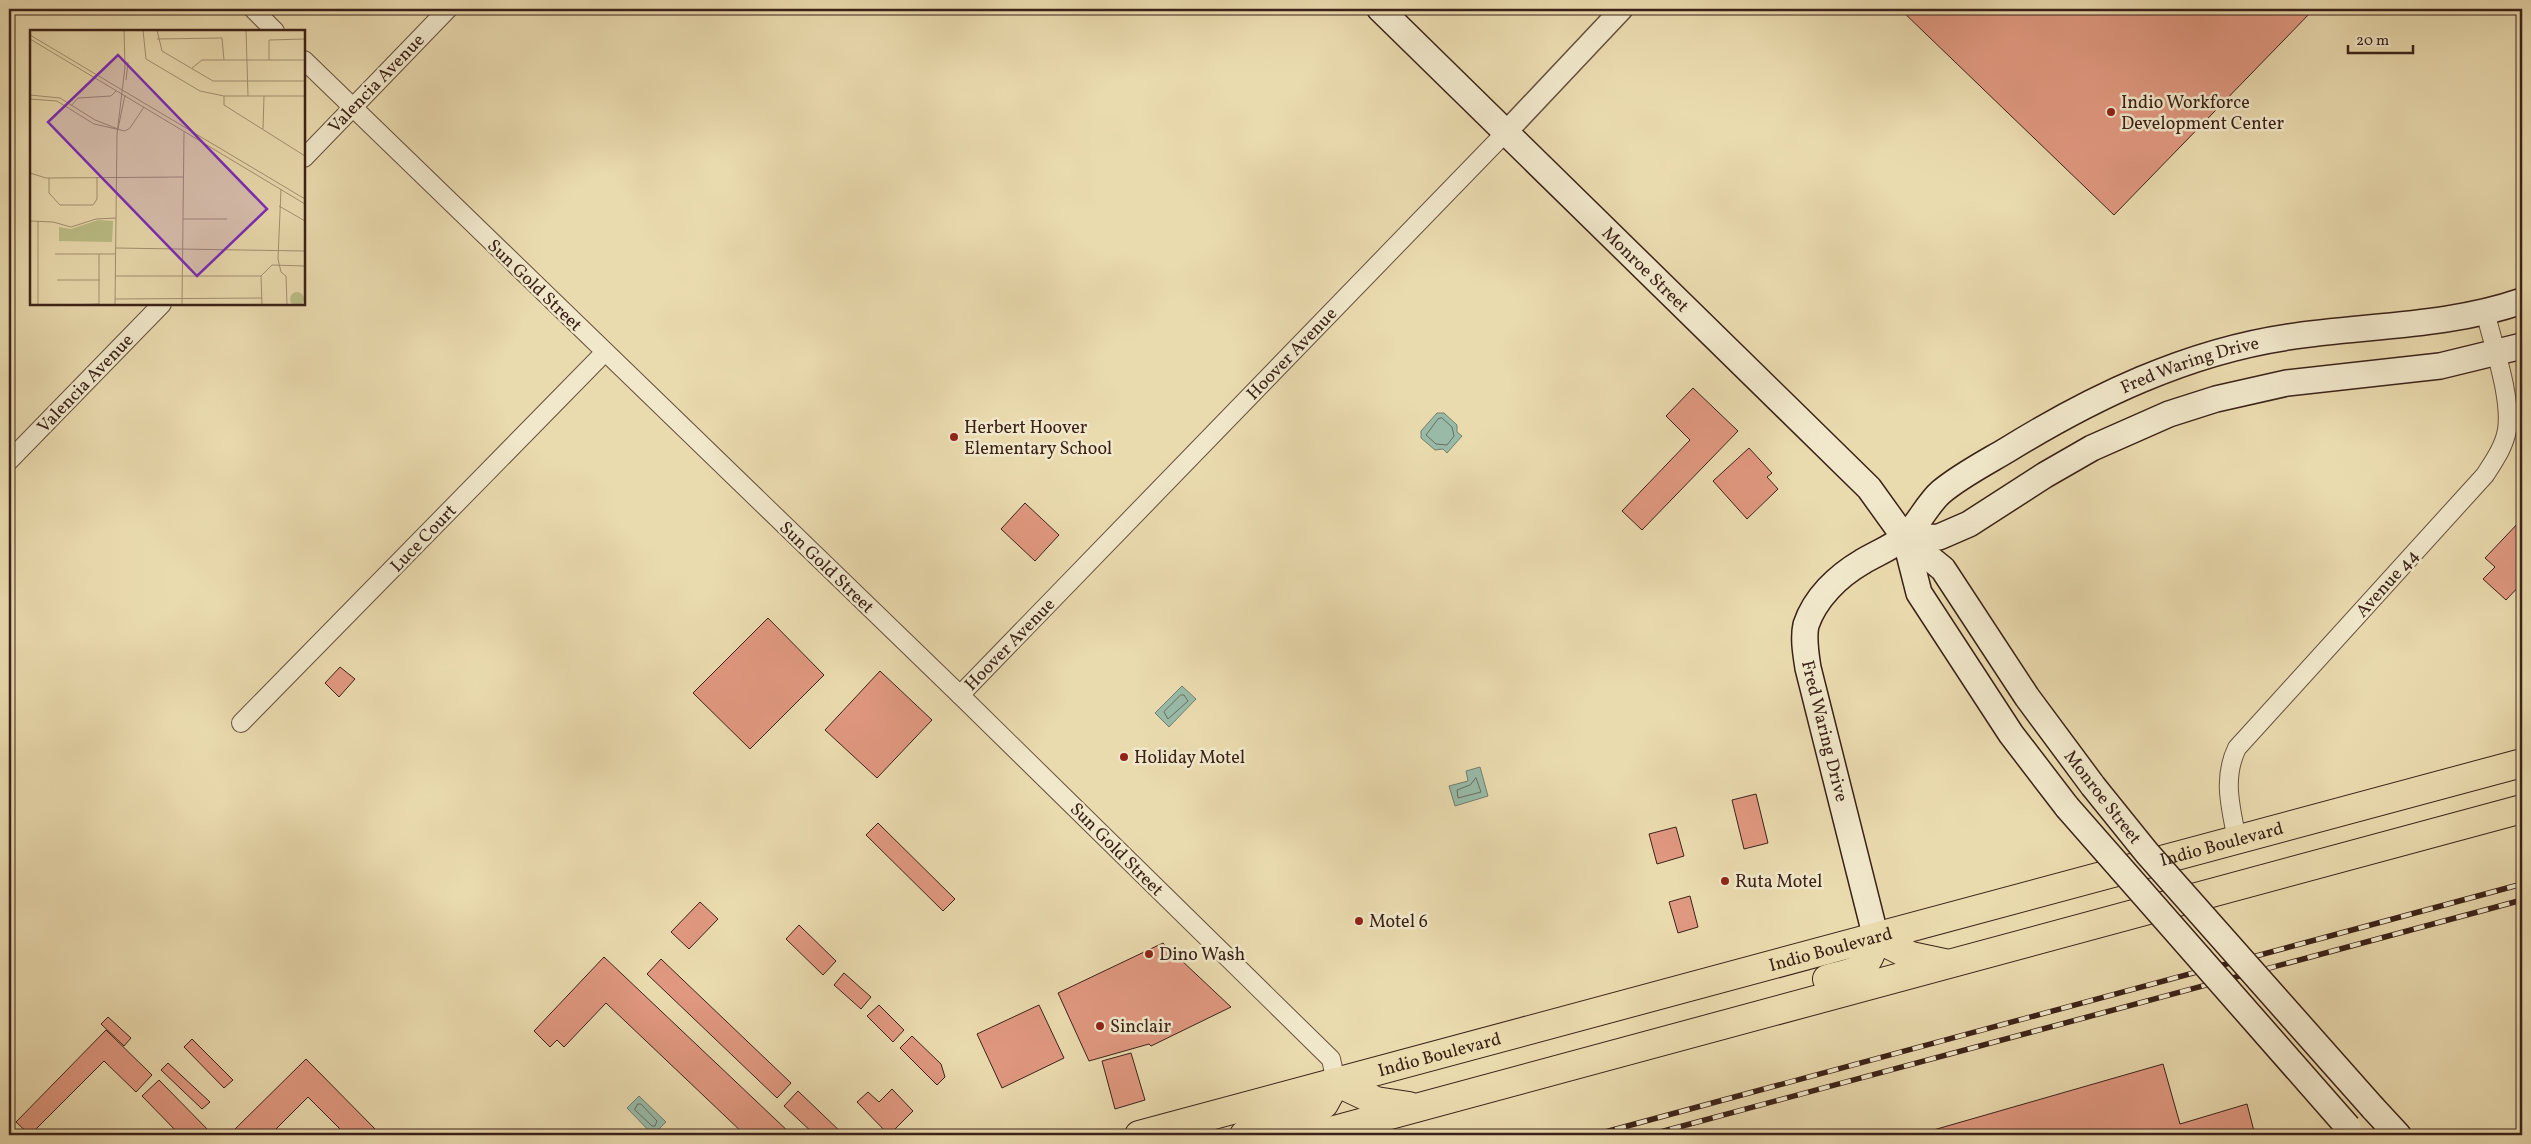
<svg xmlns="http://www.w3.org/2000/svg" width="2531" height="1144" font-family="Vollkorn,serif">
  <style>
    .water { fill: #98bba8; stroke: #737e6e }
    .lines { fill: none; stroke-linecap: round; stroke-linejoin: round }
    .shore { stroke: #6a6e60; stroke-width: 1 }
    .building { fill: #e09880; stroke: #3b2218 }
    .minor-casing { stroke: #67503e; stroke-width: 20 }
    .tertiary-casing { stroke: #67503e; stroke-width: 24 }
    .secondary-casing { stroke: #3b2218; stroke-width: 28 }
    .primary-casing { stroke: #3b2218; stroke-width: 30 }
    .minor { stroke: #f1e8cb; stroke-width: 18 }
    .tertiary { stroke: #f1e8cb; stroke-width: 21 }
    .secondary { stroke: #f1e8cb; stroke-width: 25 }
    .primary { stroke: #eadbaf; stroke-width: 28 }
    .rail-casing { stroke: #3b2218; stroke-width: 5.5 }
    .rail { stroke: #f1e8cb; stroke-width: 4; stroke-dasharray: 11; stroke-linecap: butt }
    .secondary-bridge-casing { stroke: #3b2218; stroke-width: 28; stroke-linecap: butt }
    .secondary-bridge { stroke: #f1e8cb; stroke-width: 25 }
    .poi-dot { fill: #8f2418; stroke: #f1e8cb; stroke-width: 2 }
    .labels { text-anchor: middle; stroke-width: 5; stroke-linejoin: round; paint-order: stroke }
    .street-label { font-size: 18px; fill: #3b2218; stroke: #f1e8cb }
    .poi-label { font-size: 18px; fill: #3b2218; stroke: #f1e8cb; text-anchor: start }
    .inset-road { fill: none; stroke: #a49173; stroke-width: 1 }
    .view { fill: #7b2cbf; fill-opacity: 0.15; stroke: #7b2cbf; stroke-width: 2.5 }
    .inset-edge { fill: none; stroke: #3b2218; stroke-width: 2.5 }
  </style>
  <rect width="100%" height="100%" fill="#eadbaf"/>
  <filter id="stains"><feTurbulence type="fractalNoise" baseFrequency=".004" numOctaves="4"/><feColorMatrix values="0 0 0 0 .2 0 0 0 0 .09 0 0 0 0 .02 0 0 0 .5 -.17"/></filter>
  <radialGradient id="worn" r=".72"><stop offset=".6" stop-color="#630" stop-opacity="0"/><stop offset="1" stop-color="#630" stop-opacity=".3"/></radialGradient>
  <!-- water -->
  <path class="water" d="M1437,413H1444L1457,425V432L1462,436L1447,453L1443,449L1435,450L1421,438V431Z
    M1182,686L1196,699L1169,727L1155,713Z
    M1480,767L1488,796L1455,806L1449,786L1468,781L1466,771Z
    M639,1096L666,1122L653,1135L627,1108Z"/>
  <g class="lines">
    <!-- shore -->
    <path class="shore" d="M1442,418L1452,427L1454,436L1447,445L1436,444L1426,435L1438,419Z
      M1181,695H1184L1188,701L1168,719L1164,712Z
      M1476,778L1481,792L1458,798L1457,790L1470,785Z
      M638,1104H641L657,1121L655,1126H652L635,1110Z"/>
  </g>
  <!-- building -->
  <path class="building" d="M1900,9H2314L2114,215Z
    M1693,388L1738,431L1642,530L1622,511L1690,440L1666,416Z
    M1749,448L1772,473L1767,477L1778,489L1747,519L1713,481Z
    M1025,503L1059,535L1035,561L1001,529Z
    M2522,519V583L2506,600L2483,579L2495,567L2485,558Z
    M768,618L824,675L750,749L693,693Z
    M340,667L355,679L339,697L325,683Z
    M880,671L932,720L877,778L825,730Z
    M1756,794L1768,843L1744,849L1732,800Z
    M878,823L955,899L943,911L866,835Z
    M1676,827L1684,856L1657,864L1649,834Z
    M1690,896L1698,927L1678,933L1669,902Z
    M700,902L718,919L689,949L671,932Z
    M799,925L836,961L823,975L786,939Z
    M1163,943L1231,1007L1151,1046L1149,1044L1089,1061L1058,993Z
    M604,957L792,1135H745L606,1003L564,1047L557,1040L550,1047L534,1031Z
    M661,959L791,1083L777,1098L647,974Z
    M844,973L871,997L861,1009L834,985Z
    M879,1005L904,1030L893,1042L867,1016Z
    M1039,1005L1064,1058L1002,1088L977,1034Z
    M108,1017L131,1038L124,1046L101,1024Z
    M106,1030L152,1075L136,1092L104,1061L30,1135L16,1122Z
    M912,1036L941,1064L945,1077L937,1085L900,1048Z
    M192,1039L233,1080L224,1088L184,1047Z
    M1131,1053L1145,1100L1115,1109L1102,1061Z
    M306,1059L381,1135H346L308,1097L270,1135H229Z
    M168,1063L210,1102L202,1109L161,1070Z
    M2163,1064L2180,1124L2247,1104L2255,1135H1916Z
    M159,1080L213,1135H180L142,1096Z
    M892,1089L913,1111L889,1135L857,1102L868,1092L879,1102Z
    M798,1091L844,1135H815L784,1106Z"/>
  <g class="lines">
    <defs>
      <g id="minor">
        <path d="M253,9L275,31"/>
        <path d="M304,60L960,695L1331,1059L1336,1082"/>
        <path d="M304,158L448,9"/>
        <path d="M9,461L162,304"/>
        <path id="s1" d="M960,695L1507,131"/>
        <path d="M241,723L605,352"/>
        <path d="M2237,840C2231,808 2222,779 2237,748L2485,475C2494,461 2504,447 2507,430C2512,397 2493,345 2485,311"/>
      </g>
      <path id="tertiary" d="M1507,131L1622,9"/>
      <g id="secondary">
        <path id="s2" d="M1380,9L1869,488L1905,538L1943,569L2027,697L2093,786"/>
        <path d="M1905,538L1939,537L1969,524L2045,475L2092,448L2169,414L2216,399L2287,383L2440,366L2522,346"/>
        <path d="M1905,538L1919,593L2011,734L2067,807"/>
        <path id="s3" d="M1876,938L1808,668C1806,655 1803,638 1806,625C1815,598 1838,576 1862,562C1875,554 1891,548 1903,538C1915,530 1927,504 1941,492C1960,476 1985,463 2007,450C2093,397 2187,352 2288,337C2367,325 2447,327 2522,301"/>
        <path d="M2373,1108L2398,1135"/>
      </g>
      <g id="primary">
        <path d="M1827,979C1860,970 1866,973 1876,938L1911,956L1944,963"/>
        <path d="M1336,1082L1376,1101L1409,1106"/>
        <path id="s4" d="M1139,1135L2522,763"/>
        <path d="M1244,1135L1304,1119L1324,1104L1336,1082"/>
        <path d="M1316,1135L2522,809"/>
      </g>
    </defs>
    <!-- minor casing -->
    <use href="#minor" class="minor-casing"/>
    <!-- tertiary casing -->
    <use href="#tertiary" class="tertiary-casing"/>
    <!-- secondary casing -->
    <use href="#secondary" class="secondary-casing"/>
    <!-- primary casing -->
    <use href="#primary" class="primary-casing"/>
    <!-- minor -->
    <use href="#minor" class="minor"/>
    <!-- tertiary -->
    <use href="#tertiary" class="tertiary"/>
    <!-- secondary -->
    <use href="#secondary" class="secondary"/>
    <!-- primary -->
    <use href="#primary" class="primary"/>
    <defs>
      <path id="rail" d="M1594,1135L2522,884
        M1649,1135L2522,900"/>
    </defs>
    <!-- rail casing -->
    <use href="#rail" class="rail-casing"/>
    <!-- rail -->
    <use href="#rail" class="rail"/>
    <defs>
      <path id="secondary-bridge" d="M2093,786L2147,853L2373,1108
        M2067,807L2348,1127"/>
    </defs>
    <!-- secondary-bridge casing -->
    <use href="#secondary-bridge" class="secondary-bridge-casing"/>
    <!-- secondary-bridge -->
    <use href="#secondary-bridge" class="secondary-bridge"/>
  </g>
  <!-- markers -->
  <g class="poi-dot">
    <circle cx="2111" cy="112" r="5"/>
    <circle cx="954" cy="437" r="5"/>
    <circle cx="1124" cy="757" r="5"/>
    <circle cx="1725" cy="881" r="5"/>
    <circle cx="1359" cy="921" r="5"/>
    <circle cx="1149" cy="954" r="5"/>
    <circle cx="1100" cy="1026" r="5"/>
  </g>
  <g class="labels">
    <!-- street labels -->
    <g class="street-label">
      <text transform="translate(376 83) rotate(-46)" y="6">Valencia Avenue</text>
      <text dy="6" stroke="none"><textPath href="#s2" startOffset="372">Monroe Street</textPath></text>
      <text transform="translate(535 285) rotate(44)" y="6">Sun Gold Street</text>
      <text dy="6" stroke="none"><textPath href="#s1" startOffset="476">Hoover Avenue</textPath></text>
      <text dy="6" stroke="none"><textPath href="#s3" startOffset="796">Fred Waring Drive</textPath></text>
      <text transform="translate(85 383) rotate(-46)" y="6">Valencia Avenue</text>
      <text transform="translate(423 538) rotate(-46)" y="6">Luce Court</text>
      <text transform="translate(827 567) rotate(44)" y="6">Sun Gold Street</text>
      <text transform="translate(2387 583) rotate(-48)" y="6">Avenue 44</text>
      <text dy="6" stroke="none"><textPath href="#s1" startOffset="71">Hoover Avenue</textPath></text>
      <text transform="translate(1825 731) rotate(76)" y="6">Fred Waring Drive</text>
      <text transform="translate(2103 797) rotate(52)" y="6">Monroe Street</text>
      <text dy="6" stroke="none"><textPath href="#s4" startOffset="1121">Indio Boulevard</textPath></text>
      <text transform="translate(1117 849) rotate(45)" y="6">Sun Gold Street</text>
      <text dy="6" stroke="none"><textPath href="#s4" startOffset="716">Indio Boulevard</textPath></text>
      <text dy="6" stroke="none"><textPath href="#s4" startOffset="311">Indio Boulevard</textPath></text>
    </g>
    <!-- poi labels -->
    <g class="poi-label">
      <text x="2121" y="108">Indio Workforce<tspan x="2121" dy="21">Development Center</tspan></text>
      <text x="964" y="433">Herbert Hoover<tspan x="964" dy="21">Elementary School</tspan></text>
      <text x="1134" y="763">Holiday Motel</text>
      <text x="1735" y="887">Ruta Motel</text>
      <text x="1369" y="927">Motel 6</text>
      <text x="1159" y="960">Dino Wash</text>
      <text x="1110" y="1032">Sinclair</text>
    </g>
  </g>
  <!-- overview -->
  <g transform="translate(30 30)">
    <rect width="275" height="275" fill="#eadbaf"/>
    <path d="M68,190L83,191L82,212L29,211V197L41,199ZM260 269a7 7 0 1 1 14 0a7 7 0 1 1-14 0Z" fill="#bcbe87"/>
    <path class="inset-road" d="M113,0L116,29L170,61L194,66H275M127,0L132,21L183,51H275M216,0L218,66M0,5L275,169M0,9L275,174M127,9L192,8L194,30M239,30V10L275,9M162,38L172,30H275M96,50L98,32M0,65L30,68L65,90L88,99M194,66V75L275,126M0,69L27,71L64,94L95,101L100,98L114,77M41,76L48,68L81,66L86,61M88,99L95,65M233,99L234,66M0,143L16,148L153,147M19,148V163L30,175H63L67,169V147M251,159L248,229L251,242L256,246L257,275M249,176L275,191M153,189H197M0,191L23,192L41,197L66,189L86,188M86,218L275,221M25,224H86M86,246H231L242,235L275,236M231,246L232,275M27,250H70M85,269L232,268M8,275V191M39,275L69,274V224M85,275L87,104L95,37L94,0M152,275L154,102"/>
    <path class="view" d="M88,25L237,179L167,246L18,92Z"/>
    <rect width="275" height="275" class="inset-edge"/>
  </g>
  <!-- margin -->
  <rect width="2531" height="1144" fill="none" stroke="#eadbaf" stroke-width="30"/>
  <rect x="10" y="10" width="2511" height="1124" fill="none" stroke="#3b2218" stroke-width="2.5"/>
  <rect x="15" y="15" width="2501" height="1114" fill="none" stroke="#3b2218"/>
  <!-- scale -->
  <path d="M2348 45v8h65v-8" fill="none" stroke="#3b2218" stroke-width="2.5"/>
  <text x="2356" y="45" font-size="15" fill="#3b2218" stroke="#f1e8cb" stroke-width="4" paint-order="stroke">20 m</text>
  <rect width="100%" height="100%" filter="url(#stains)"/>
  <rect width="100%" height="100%" fill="url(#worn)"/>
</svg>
